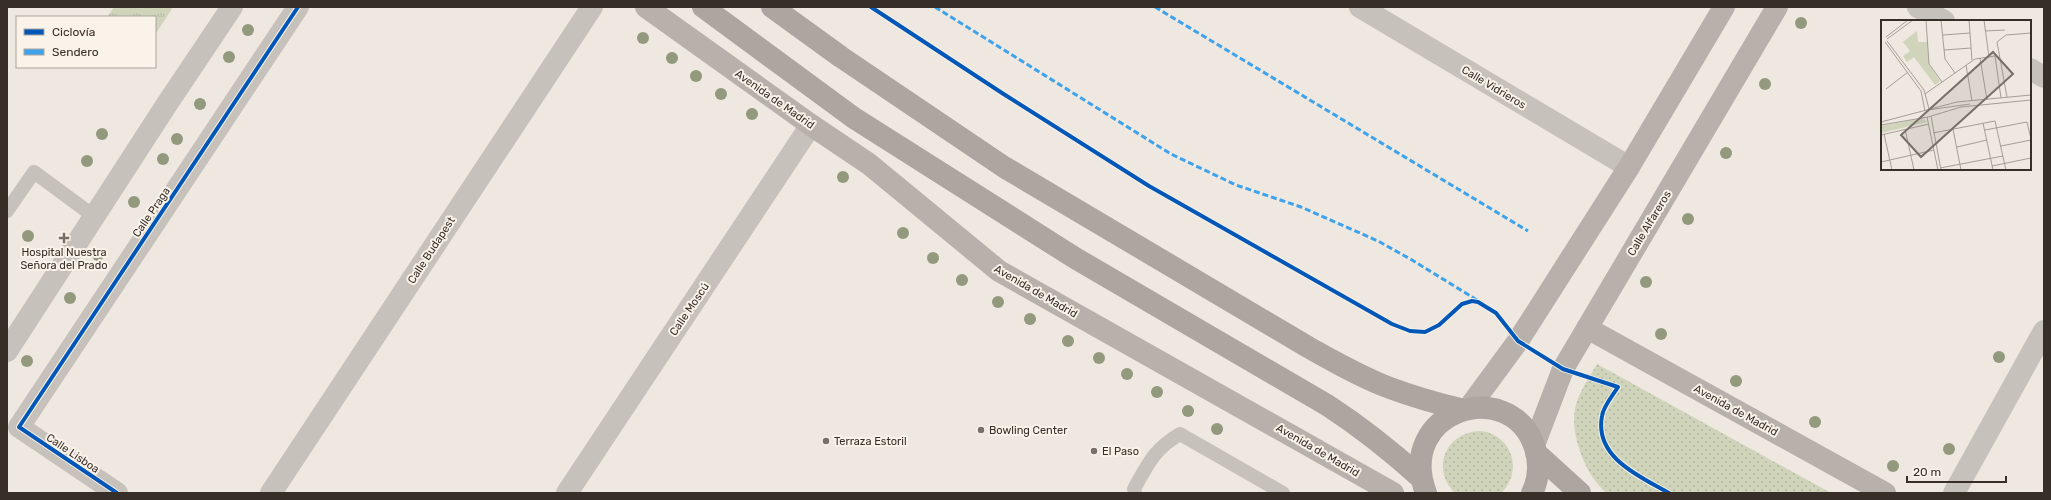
<svg xmlns="http://www.w3.org/2000/svg" width="2051" height="500" font-family="Rubik,sans-serif">
  <style>
    .grass { fill: url(#grass-tufts) }
    .garden { fill: url(#garden-dots) }
    .lines { fill: none; stroke-linecap: round; stroke-linejoin: round }
    .lane { stroke: #c7c1bb; stroke-width: 14 }
    .street { stroke: #c7c1bb; stroke-width: 22 }
    .secondary { stroke: #b8b1ab; stroke-width: 22 }
    .primary { stroke: #aca5a0; stroke-width: 22 }
    .quiet { stroke: #3fa3eb; stroke-width: 3; stroke-dasharray: 6 3; stroke-linecap: butt }
    .cycleway-casing { stroke: #faf3e9; stroke-width: 6 }
    .cycleway { stroke: #0057b8; stroke-width: 4 }
    .tree { fill: #92997d }
    .poi-dot { fill: #786f69; stroke: #faf3e9; stroke-width: 1.5 }
    .labels { text-anchor: middle; stroke-width: 4; stroke-linejoin: round; paint-order: stroke }
    .street-label { font-size: 11px; fill: #382e28; stroke: #faf3e9 }
    .poi-label { font-size: 11px; fill: #382e28; stroke: #faf3e9; text-anchor: start }
    .inset-road { fill: none; stroke: #a59e97; stroke-width: 1 }
    .view { fill: #786f69; fill-opacity: 0.15; stroke: #786f69; stroke-width: 2 }
    .inset-edge { fill: none; stroke: #382e28; stroke-width: 2 }
  </style>
  <defs>
    <pattern id="grass-tufts" width="24" height="20" patternUnits="userSpaceOnUse"><rect width="24" height="20" fill="#cfd4bb"/><path d="M3 7l-1-3M5 7V3M7 7l1-3M15 17l-1-3M17 17v-4M19 17l1-3" fill="none" stroke="#b2b6a1"/></pattern>
    <pattern id="garden-dots" width="8" height="8" patternUnits="userSpaceOnUse"><rect width="8" height="8" fill="#cfd4bb"/><path d="M2 2h.1M6 6h.1" fill="none" stroke="#b2b6a1" stroke-width="1.8" stroke-linecap="round"/></pattern>
  </defs>
  <rect width="100%" height="100%" fill="#eee8e1"/>
  <!-- grass -->
  <path class="grass" d="M114,7H173L155,35V17H107Z"/>
  <!-- garden -->
  <path class="garden" d="M1597,364L1831,493H1607C1586,477 1570,435 1575,409C1578,393 1589,378 1597,364Z
    M1480,431C1512,434 1524,471 1501,493H1455C1430,469 1446,432 1480,431Z"/>
  <g class="lines">
    <!-- lane -->
    <path class="lane" d="M7,211L34,172L95,217
      M1135,493L1134,489C1148,464 1154,449 1180,434L1283,493"/>
    <!-- street -->
    <path class="street" d="M1360,7L1629,167
      M1918,7L1944,21
      M2030,69L2044,77
      M7,351L167,104L232,7
      M117,493L19,427L298,7
      M271,493L592,7
      M567,493L811,125
      M1954,493L2044,331"/>
    <!-- secondary -->
    <path class="secondary" d="M646,7L811,125L869,164L999,271L1393,493
      M1587,328L1885,493
      M1468,409L1518,341L1629,167L1724,7
      M1534,445L1563,369L1777,7"/>
    <!-- primary -->
    <path class="primary" d="M703,7L854,118L1075,258L1327,405C1361,427 1391,451 1421,478
      M772,7L841,57L1004,167L1308,347C1335,362 1361,377 1390,388C1414,397 1439,404 1464,410
      M1536,453L1580,493
      M1426,493C1395,411 1508,375 1534,445C1540,462 1540,477 1532,493"/>
    <!-- quiet -->
    <path class="quiet" d="M935,7L1171,154L1236,185L1301,207L1378,241L1412,260L1477,300
      M1155,7L1528,231"/>
    <defs>
      <path id="cycleway" d="M871,7L1002,93L1149,186L1392,324L1410,331L1425,332L1439,325L1462,304L1472,301L1478,302L1496,313L1518,341L1563,369L1618,387C1613,395 1603,407 1602,416C1594,458 1641,477 1669,493
        M117,493L19,427L298,7"/>
    </defs>
    <!-- cycleway casing -->
    <use href="#cycleway" class="cycleway-casing"/>
    <!-- cycleway -->
    <use href="#cycleway" class="cycleway"/>
  </g>
  <!-- trees -->
  <g class="tree">
    <circle cx="1801" cy="23" r="6"/>
    <circle cx="248" cy="30" r="6"/>
    <circle cx="643" cy="38" r="6"/>
    <circle cx="229" cy="57" r="6"/>
    <circle cx="672" cy="58" r="6"/>
    <circle cx="696" cy="76" r="6"/>
    <circle cx="1765" cy="84" r="6"/>
    <circle cx="721" cy="94" r="6"/>
    <circle cx="200" cy="104" r="6"/>
    <circle cx="752" cy="114" r="6"/>
    <circle cx="102" cy="134" r="6"/>
    <circle cx="177" cy="139" r="6"/>
    <circle cx="1726" cy="153" r="6"/>
    <circle cx="163" cy="159" r="6"/>
    <circle cx="87" cy="161" r="6"/>
    <circle cx="843" cy="177" r="6"/>
    <circle cx="134" cy="202" r="6"/>
    <circle cx="1688" cy="219" r="6"/>
    <circle cx="903" cy="233" r="6"/>
    <circle cx="28" cy="236" r="6"/>
    <circle cx="98" cy="255" r="6"/>
    <circle cx="933" cy="258" r="6"/>
    <circle cx="962" cy="280" r="6"/>
    <circle cx="1646" cy="282" r="6"/>
    <circle cx="70" cy="298" r="6"/>
    <circle cx="998" cy="302" r="6"/>
    <circle cx="1030" cy="319" r="6"/>
    <circle cx="1661" cy="334" r="6"/>
    <circle cx="1068" cy="341" r="6"/>
    <circle cx="1999" cy="357" r="6"/>
    <circle cx="1099" cy="358" r="6"/>
    <circle cx="27" cy="361" r="6"/>
    <circle cx="1127" cy="374" r="6"/>
    <circle cx="1736" cy="381" r="6"/>
    <circle cx="1157" cy="392" r="6"/>
    <circle cx="1188" cy="411" r="6"/>
    <circle cx="1815" cy="422" r="6"/>
    <circle cx="1217" cy="429" r="6"/>
    <circle cx="1949" cy="449" r="6"/>
    <circle cx="1893" cy="466" r="6"/>
  </g>
  <!-- markers -->
  <g class="poi-dot">
    <path d="M62 232h4v4h4v4h-4v4h-4v-4h-4v-4h4z"/>
    <circle cx="981" cy="430" r="4"/>
    <circle cx="826" cy="441" r="4"/>
    <circle cx="1094" cy="451" r="4"/>
  </g>
  <g class="labels">
    <!-- street labels -->
    <g class="street-label">
      <text transform="translate(1494 87) rotate(31)" y="4">Calle Vidrieros</text>
      <text transform="translate(775 99) rotate(35)" y="4">Avenida de Madrid</text>
      <text transform="translate(151 212) rotate(-56)" y="4">Calle Praga</text>
      <text transform="translate(1649 223) rotate(-59)" y="4">Calle Alfareros</text>
      <text transform="translate(431 250) rotate(-57)" y="4">Calle Budapest</text>
      <text transform="translate(1036 291) rotate(30)" y="4">Avenida de Madrid</text>
      <text transform="translate(689 309) rotate(-56)" y="4">Calle Moscú</text>
      <text transform="translate(1736 410) rotate(29)" y="4">Avenida de Madrid</text>
      <text transform="translate(1318 450) rotate(30)" y="4">Avenida de Madrid</text>
      <text transform="translate(73 453) rotate(34)" y="4">Calle Lisboa</text>
    </g>
    <!-- poi labels -->
    <g class="poi-label">
      <text x="64" y="256" text-anchor="middle">Hospital Nuestra<tspan x="64" dy="13">Señora del Prado</tspan></text>
      <text x="989" y="434">Bowling Center</text>
      <text x="834" y="445">Terraza Estoril</text>
      <text x="1102" y="455">El Paso</text>
    </g>
  </g>
  <!-- overview -->
  <g transform="translate(1881 20)">
    <rect width="150" height="150" fill="#eee8e1"/>
    <path d="M36,11L37,22H46L48,45L59,61L54,65L33,37L26,42L22,36L29,31L22,22Z" fill="#cfd4bb"/>
    <path d="M42,98L46,102L0,113V106Z" fill="#cfd4bb"/>
    <path class="inset-road" d="M45,0L48,44L61,62M60,0L64,39L74,53M88,0L91,40M103,0L108,37M104,11L124,10M62,15L89,13M5,17L27,0M6,19L32,0M6,21L43,70L48,89M4,22L40,71L44,91M63,30L90,28M99,38L106,80M85,45L91,81M5,69L27,52M44,74L94,39L114,36L120,78M126,77L116,22L125,15L150,13M47,90L89,84M50,96L60,150M46,97L57,150M0,102L76,82L150,75M102,103L112,150M0,105L47,97L80,87L150,80M24,109L33,150M72,109L80,150M104,110L146,102L150,119M52,113L114,101L125,150M3,114L11,150M0,115L48,104M120,126L150,120M76,127L106,120M0,142L53,130M111,146L150,138M59,148L122,136"/>
    <path class="view" d="M112,32L132,54L40,137L20,115Z"/>
    <rect width="150" height="150" class="inset-edge"/>
  </g>
  <!-- border -->
  <rect width="2051" height="500" fill="none" stroke="#382e28" stroke-width="16"/>
  <!-- legend -->
  <rect x="16" y="16" width="140" height="52" fill="#faf3e9" stroke="#aca49c"/>
  <rect x="24" y="29" width="20" height="6" fill="#0057b8" stroke="#aca49c"/>
  <text x="52" y="36" font-size="12" fill="#382e28">Ciclovía</text>
  <rect x="24" y="49" width="20" height="6" fill="#3fa3eb" stroke="#aca49c"/>
  <text x="52" y="56" font-size="12" fill="#382e28">Sendero</text>
  <!-- scale -->
  <path d="M1907 476v6h99v-6" fill="none" stroke="#382e28" stroke-width="2"/>
  <text x="1913" y="476" font-size="12" fill="#382e28" stroke="#faf3e9" stroke-width="3" paint-order="stroke">20 m</text>
</svg>
